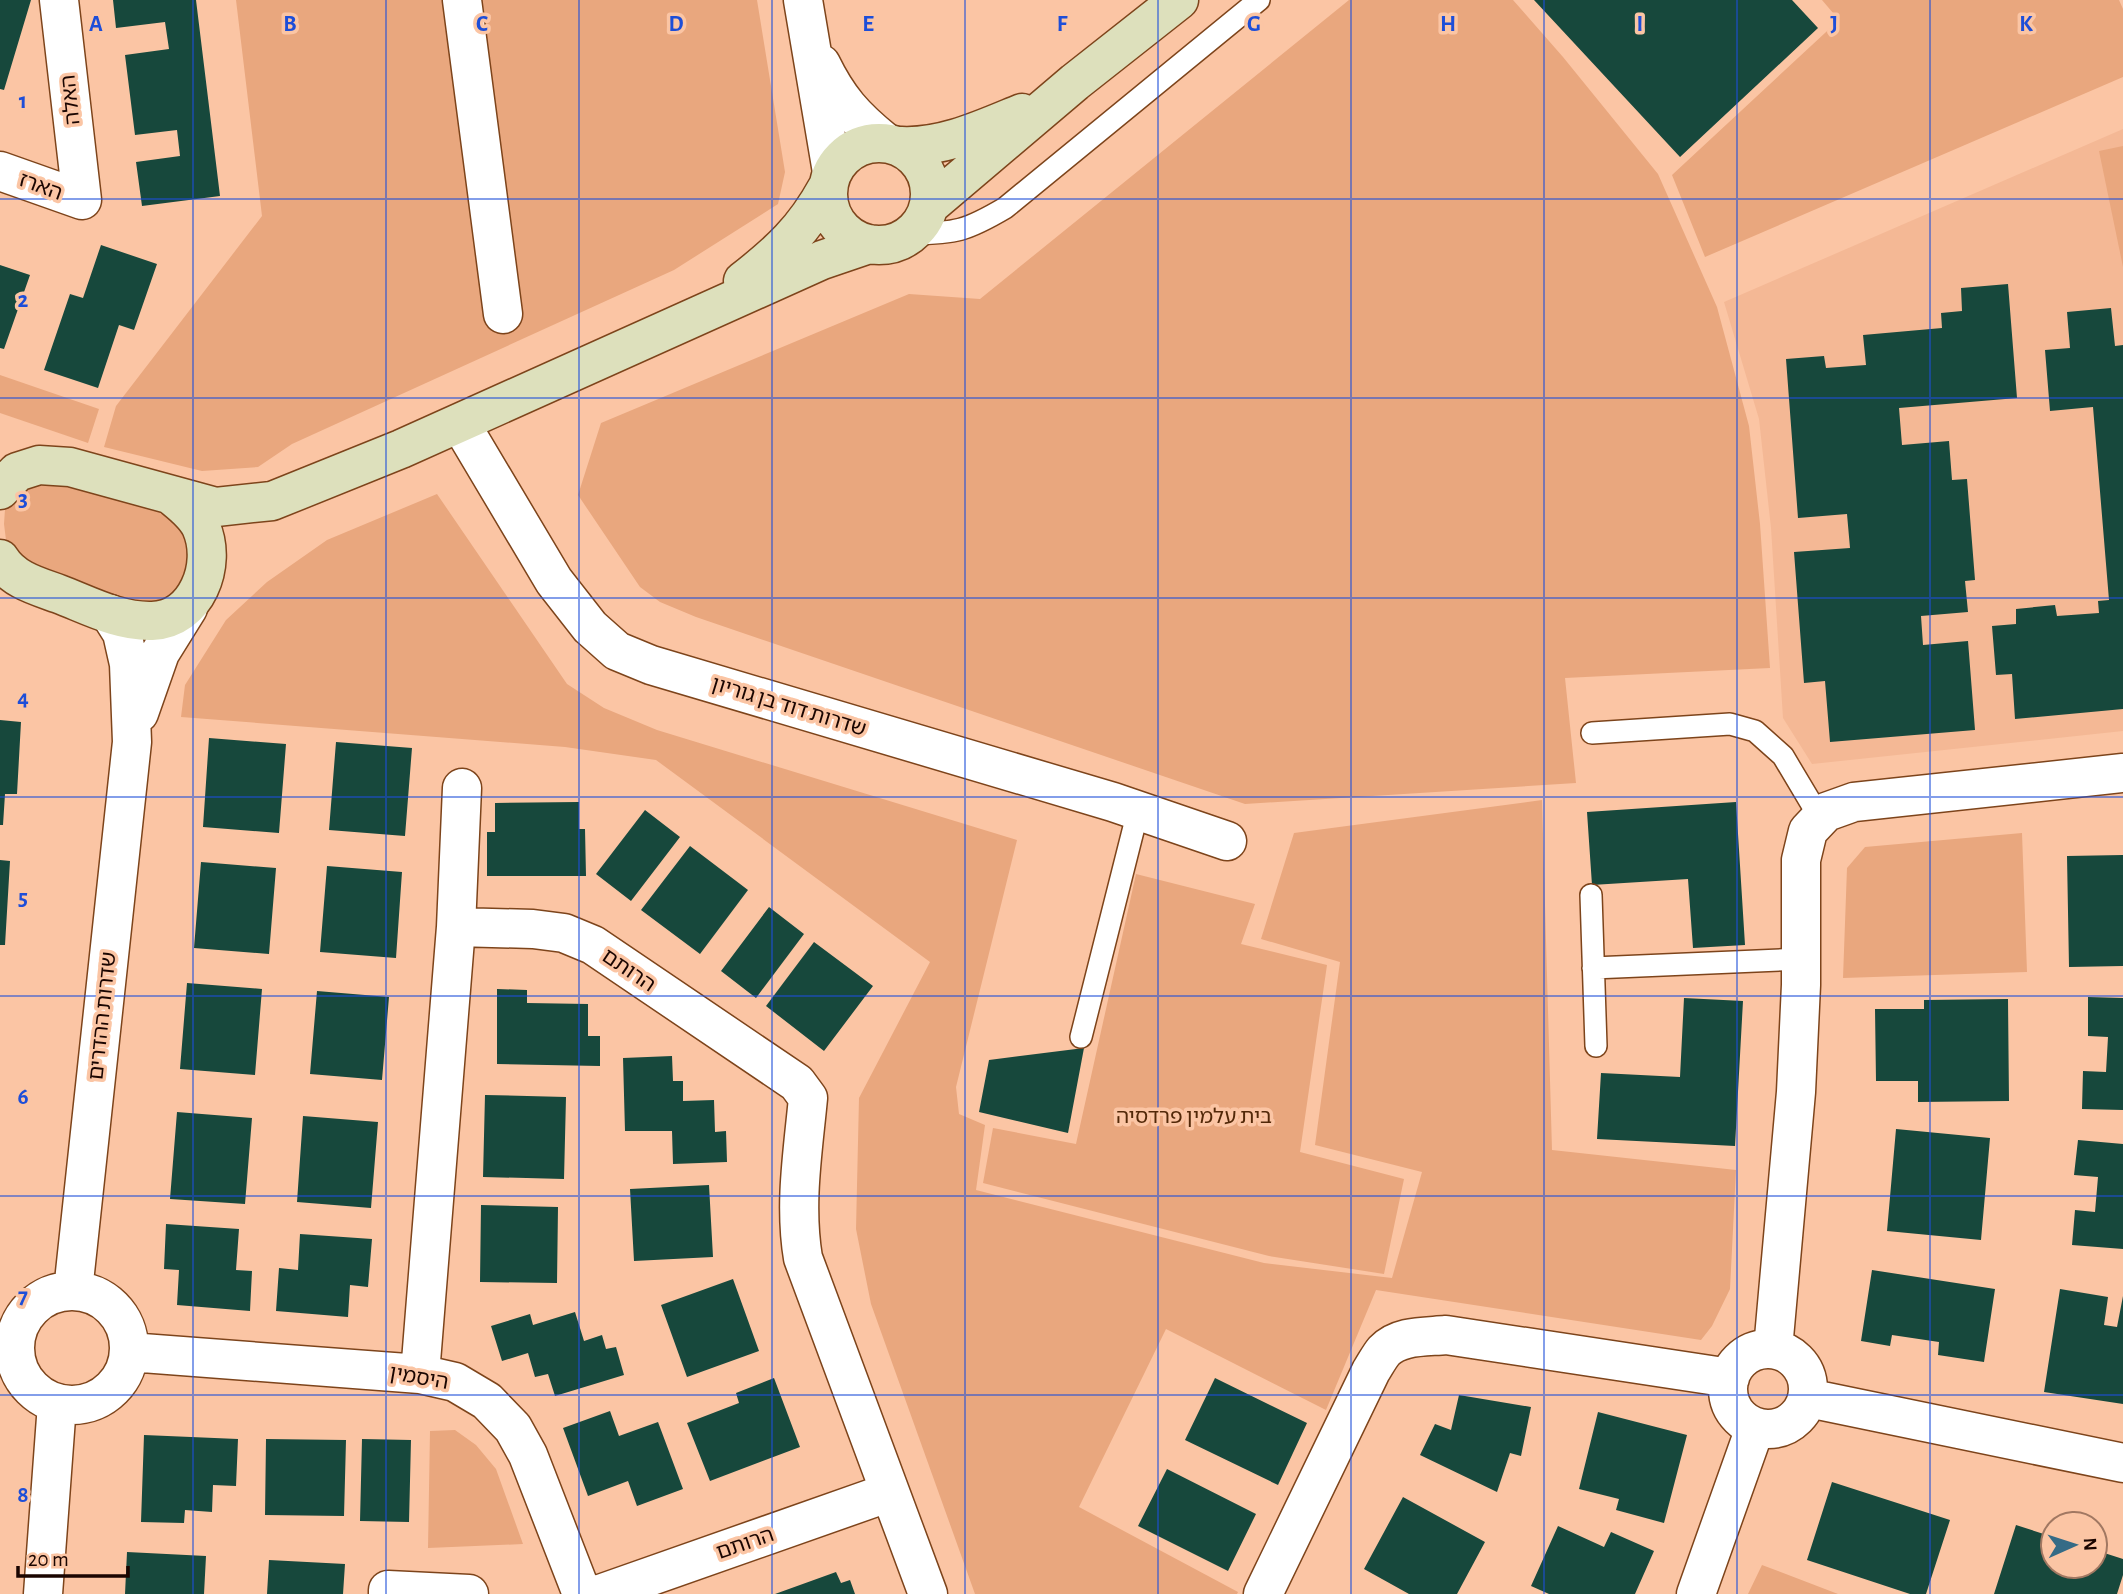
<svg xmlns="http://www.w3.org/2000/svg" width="2123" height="1594" font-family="'Alegreya Sans','Noto Sans Hebrew',sans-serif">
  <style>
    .built { fill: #f4b895 }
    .green { fill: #e9a77e }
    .building { fill: #17483c }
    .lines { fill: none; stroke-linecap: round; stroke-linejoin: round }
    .lane-casing { stroke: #7d441b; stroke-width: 24 }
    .street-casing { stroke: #7d441b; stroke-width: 41 }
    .secondary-casing { stroke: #7d441b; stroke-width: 41 }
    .lane { stroke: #fff; stroke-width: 21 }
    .street { stroke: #fff; stroke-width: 38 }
    .secondary { stroke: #dde0bc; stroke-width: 38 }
    .grid { fill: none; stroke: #1d4ed8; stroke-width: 2; stroke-opacity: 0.55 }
    .labels { text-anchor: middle; stroke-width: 7; stroke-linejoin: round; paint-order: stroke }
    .street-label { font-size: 21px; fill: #1a0500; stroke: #fbc5a4 }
    .park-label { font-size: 21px; fill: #522808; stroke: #fbc5a4 }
    .grid-label { font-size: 23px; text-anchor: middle; font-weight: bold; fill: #1d4ed8; stroke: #fbc5a4; stroke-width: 7; stroke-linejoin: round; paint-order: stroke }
  </style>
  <rect width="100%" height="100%" fill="#fbc5a4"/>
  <!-- built -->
  <path class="built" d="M2123,129V731L1812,764L1783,718L1771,528L1759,419L1724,302Z"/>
  <!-- green -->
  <path class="green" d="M236,0H757L785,172L778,204L674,270L292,444L258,467L202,471L104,447L116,406L262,216Z
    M1349,0H1513L1563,57L1658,174L1717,307L1749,426L1760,524L1770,668L1565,678L1576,783L1245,804L696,617L660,602L640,587L578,495L601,423L909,294L980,299Z
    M1822,0H2119L2123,9V77L1705,257L1672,175L1839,20Z
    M2123,146V267L2099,151Z
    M0,375L99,409L88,443L0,413Z
    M67,482L165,509L180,522L192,557L185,582L167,601L124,603L28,566L15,553L6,540L4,524L5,509L14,496L25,485Z
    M437,494L567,684L604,708L657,730L1017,840L956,1087L959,1114L985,1125L976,1190L1264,1263L1392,1278L1422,1172L1315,1145L1340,962L1261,939L1294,833L1542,800L1552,1150L1736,1170L1730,1289L1712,1326L1701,1340L1376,1290L1326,1410L1166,1329L1079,1507L1238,1592L1237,1594H975L871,1304L856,1229L859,1098L930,962L656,760L565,747L181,717L185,685L226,620L267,582L327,540Z
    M2022,833L2027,972L1843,978L1847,868L1865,847Z
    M1136,874L1255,904L1241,944L1327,965L1300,1152L1404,1179L1384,1274L1269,1256L983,1183L993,1128L1076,1144Z
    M455,1430L476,1445L496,1469L523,1544L428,1548L430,1431Z
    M1762,1565L1838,1594H1748Z"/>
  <!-- building -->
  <path class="building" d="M0,0H31L4,90L0,89Z
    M113,0H196L220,196L142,206L136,162L180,156L177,130L135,135L125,55L169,49L165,22L116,28Z
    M1534,0H1792L1818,28L1680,157Z
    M101,245L157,264L134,330L119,325L98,388L44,370L70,294L83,298Z
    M0,265L30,275L4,349L0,348Z
    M2008,284L2017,398L1899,408L1902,445L1949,441L1952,480L1967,479L1975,580L1965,581L1968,612L1921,616L1923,645L1968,641L1975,730L1830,742L1825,681L1804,683L1794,552L1850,548L1847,514L1798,518L1786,359L1824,356L1826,368L1866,365L1863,335L1942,328L1941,313L1962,311L1961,288Z
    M2111,308L2115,346L2123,345V709L2015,719L2012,674L1996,675L1992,626L2016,624V609L2055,605L2057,616L2099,613L2098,601L2109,600L2093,407L2050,411L2045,350L2070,348L2067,312Z
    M0,720L21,722L17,794H5L3,825H0Z
    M209,738L286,744L279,833L203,827Z
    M336,742L412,748L405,836L329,830Z
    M579,802V829H585L586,876H487V832H495V803Z
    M1736,802L1745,945L1693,948L1688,879L1592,885L1587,812Z
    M645,810L680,837L631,901L596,874Z
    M690,846L748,890L700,954L641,910Z
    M2123,855V966L2069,967L2067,856Z
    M0,860L10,861L5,945H0Z
    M201,862L276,868L269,954L194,948Z
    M327,866L402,872L396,958L320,952Z
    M769,907L804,934L756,998L721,971Z
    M814,942L873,986L824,1051L766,1006Z
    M187,983L262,989L255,1075L180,1069Z
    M497,989L527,990V1003L588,1004V1036H600V1066L497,1064Z
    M317,991L389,997L382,1080L310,1074Z
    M2088,997L2123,998V1110L2082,1109L2083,1071L2106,1072L2108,1037L2088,1036Z
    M1684,998L1743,1001L1735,1146L1597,1139L1601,1073L1680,1077Z
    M2008,999L2009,1101L1918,1102V1081H1876L1875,1009H1924V1000Z
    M1084,1048L1068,1133L979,1112L989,1060Z
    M672,1056L673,1081H683V1101L714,1100L715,1132L726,1131L727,1162L673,1164L672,1131H625L623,1058Z
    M485,1095L566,1097L564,1179L483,1177Z
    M177,1112L252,1118L245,1204L170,1199Z
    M303,1116L378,1122L371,1208L297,1202Z
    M1896,1129L1990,1138L1981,1240L1887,1231Z
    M2078,1140L2123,1144V1249L2072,1245L2075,1210L2095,1212L2098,1177L2074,1175Z
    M709,1185L713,1257L634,1261L630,1189Z
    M481,1205L558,1207L557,1283L480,1282Z
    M166,1224L239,1229L236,1270L252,1271L250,1311L177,1305L179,1270L164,1269Z
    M300,1234L372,1239L368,1287L350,1285L348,1317L276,1311L279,1268L298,1270Z
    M1872,1270L1995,1289L1984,1362L1938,1355L1939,1342L1892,1335L1890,1346L1861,1341Z
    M733,1279L759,1351L687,1377L661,1305Z
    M2060,1289L2108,1297L2104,1325L2117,1327L2123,1296V1404L2044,1392Z
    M575,1312L584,1341L602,1335L606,1349L616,1347L624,1375L555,1396L548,1374L535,1377L528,1353L502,1361L491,1326L530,1314L533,1325Z
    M774,1378L800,1447L710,1481L687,1423L739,1403L736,1393Z
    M1215,1378L1307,1423L1278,1485L1185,1440Z
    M1459,1395L1531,1407L1521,1456L1510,1453L1497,1492L1420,1455L1435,1424L1451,1430Z
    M610,1411L619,1436L658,1422L683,1489L637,1506L628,1481L588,1496L563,1428Z
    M1598,1412L1687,1435L1664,1523L1616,1510L1619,1499L1579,1489Z
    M144,1435L238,1439L236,1486L213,1485L212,1512L185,1510L184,1523L141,1522Z
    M266,1439L346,1440L344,1516L265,1515Z
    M362,1439L411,1440L409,1522L360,1521Z
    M1167,1469L1256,1514L1228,1571L1138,1526Z
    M1832,1482L1950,1520L1926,1594H1910L1807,1560Z
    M1403,1497L1485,1542L1457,1594H1409L1364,1569Z
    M2016,1525L2053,1537V1566H2095V1550L2123,1559V1575L2117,1594H1994Z
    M1558,1526L1604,1547L1611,1532L1654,1551L1635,1594H1549L1531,1586Z
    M127,1552L206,1556L204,1594H125Z
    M269,1560L345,1564L343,1594H267Z
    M836,1572L841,1583L850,1580L855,1594H775Z"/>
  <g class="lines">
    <defs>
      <path id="lane" d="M912,234C956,233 966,231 1005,208L1259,0
        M1592,733L1730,724L1755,731L1783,756L1820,818
        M1591,895L1596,1046
        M1593,968L1801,959
        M1081,1037L1138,811"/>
      <path id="street" d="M462,0L503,314
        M803,0L832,172
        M821,64C838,99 854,117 885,142
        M0,171L82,200L59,0
        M460,423L554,581L590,627L617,651L651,665L1113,802L1227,841
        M139,713L160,653L188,608
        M456,927L462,788
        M73,1291L132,742L129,664L122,633L110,614
        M15 1348a57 57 0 1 1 114 0a57 57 0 1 1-114 0Z
        M1728 1389a40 40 0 1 1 80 0a40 40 0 1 1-80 0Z
        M1773,1349L1796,1092L1801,985V860L1808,831L1826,812L1854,802L2123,773
        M129,1352L420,1374L455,1382L487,1401L513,1428L528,1455L582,1594
        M420,1374L456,927L533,929L564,933L593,945L797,1083L808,1098C803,1151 794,1204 803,1258L928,1594
        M1808,1398L2123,1463
        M43,1594L57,1404
        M388,1594V1590L469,1594
        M600,1594L890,1492
        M1263,1594L1371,1371C1375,1365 1379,1357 1384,1351C1399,1335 1425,1337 1446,1335L1730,1378
        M1696,1594L1755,1428"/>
      <path id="secondary" d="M828 194a51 51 0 1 1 102 0a51 51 0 1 1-102 0Z
        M901,146C943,148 983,129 1022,113
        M930,205L1075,82L1179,0
        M743,281C780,252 804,230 827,188
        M0,490L17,472L39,465L70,467L216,507L272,501L401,449L822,260L869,244
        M0,559C13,580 37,586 59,594C88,605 119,622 152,621C196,620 218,565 201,527C195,514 183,505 172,496"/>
    </defs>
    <!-- lane casing -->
    <use href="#lane" class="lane-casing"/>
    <!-- street casing -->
    <use href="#street" class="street-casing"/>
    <!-- secondary casing -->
    <use href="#secondary" class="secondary-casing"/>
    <!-- lane -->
    <use href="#lane" class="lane"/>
    <!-- street -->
    <use href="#street" class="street"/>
    <!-- secondary -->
    <use href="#secondary" class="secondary"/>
  </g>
  <!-- grid -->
  <path class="grid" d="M193,0V1594M386,0V1594M579,0V1594M772,0V1594M965,0V1594M1158,0V1594M1351,0V1594M1544,0V1594M1737,0V1594M1930,0V1594M0,199H2123M0,398H2123M0,598H2123M0,797H2123M0,996H2123M0,1196H2123M0,1395H2123"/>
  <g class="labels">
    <!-- street labels -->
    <g class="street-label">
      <text transform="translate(70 100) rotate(-96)" y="7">האלה</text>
      <text transform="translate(41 186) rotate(20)" y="7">הארז</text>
      <text transform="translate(789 706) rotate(17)" y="7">שדרות דוד בן גוריון</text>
      <text transform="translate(629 970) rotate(34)" y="7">הרותם</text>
      <text transform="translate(102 1016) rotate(-84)" y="7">שדרות ההדרים</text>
      <text transform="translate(419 1377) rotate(10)" y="7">היסמין</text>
      <text transform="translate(745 1543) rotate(-19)" y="7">הרותם</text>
    </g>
    <!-- park labels -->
    <g class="park-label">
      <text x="1194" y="1123">בית עלמין פרדסיה</text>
    </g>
  </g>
  <g class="grid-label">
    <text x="96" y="31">A</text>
    <text x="290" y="31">B</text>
    <text x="482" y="31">C</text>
    <text x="676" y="31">D</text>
    <text x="868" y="31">E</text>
    <text x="1062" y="31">F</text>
    <text x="1254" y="31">G</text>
    <text x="1448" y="31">H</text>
    <text x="1640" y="31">I</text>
    <text x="1834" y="31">J</text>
    <text x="2026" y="31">K</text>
    <text x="23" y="108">1</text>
    <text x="23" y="307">2</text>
    <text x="23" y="506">3</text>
    <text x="23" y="705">4</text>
    <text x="23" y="905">5</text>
    <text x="23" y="1104">6</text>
    <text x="23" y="1303">7</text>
    <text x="23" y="1502">8</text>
  </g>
  <!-- north arrow -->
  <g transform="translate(2074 1545) rotate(87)"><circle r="33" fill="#fbc5a4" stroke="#a17862" stroke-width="2"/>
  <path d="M0-5L12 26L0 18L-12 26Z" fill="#356b86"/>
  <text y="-10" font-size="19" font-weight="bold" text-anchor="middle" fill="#1a0500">N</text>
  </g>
  <!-- scale -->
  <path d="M18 1566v10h110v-10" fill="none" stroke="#1a0500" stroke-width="3.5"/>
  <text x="28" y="1566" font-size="21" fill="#1a0500" stroke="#fbc5a4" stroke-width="5" paint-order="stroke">20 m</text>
</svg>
